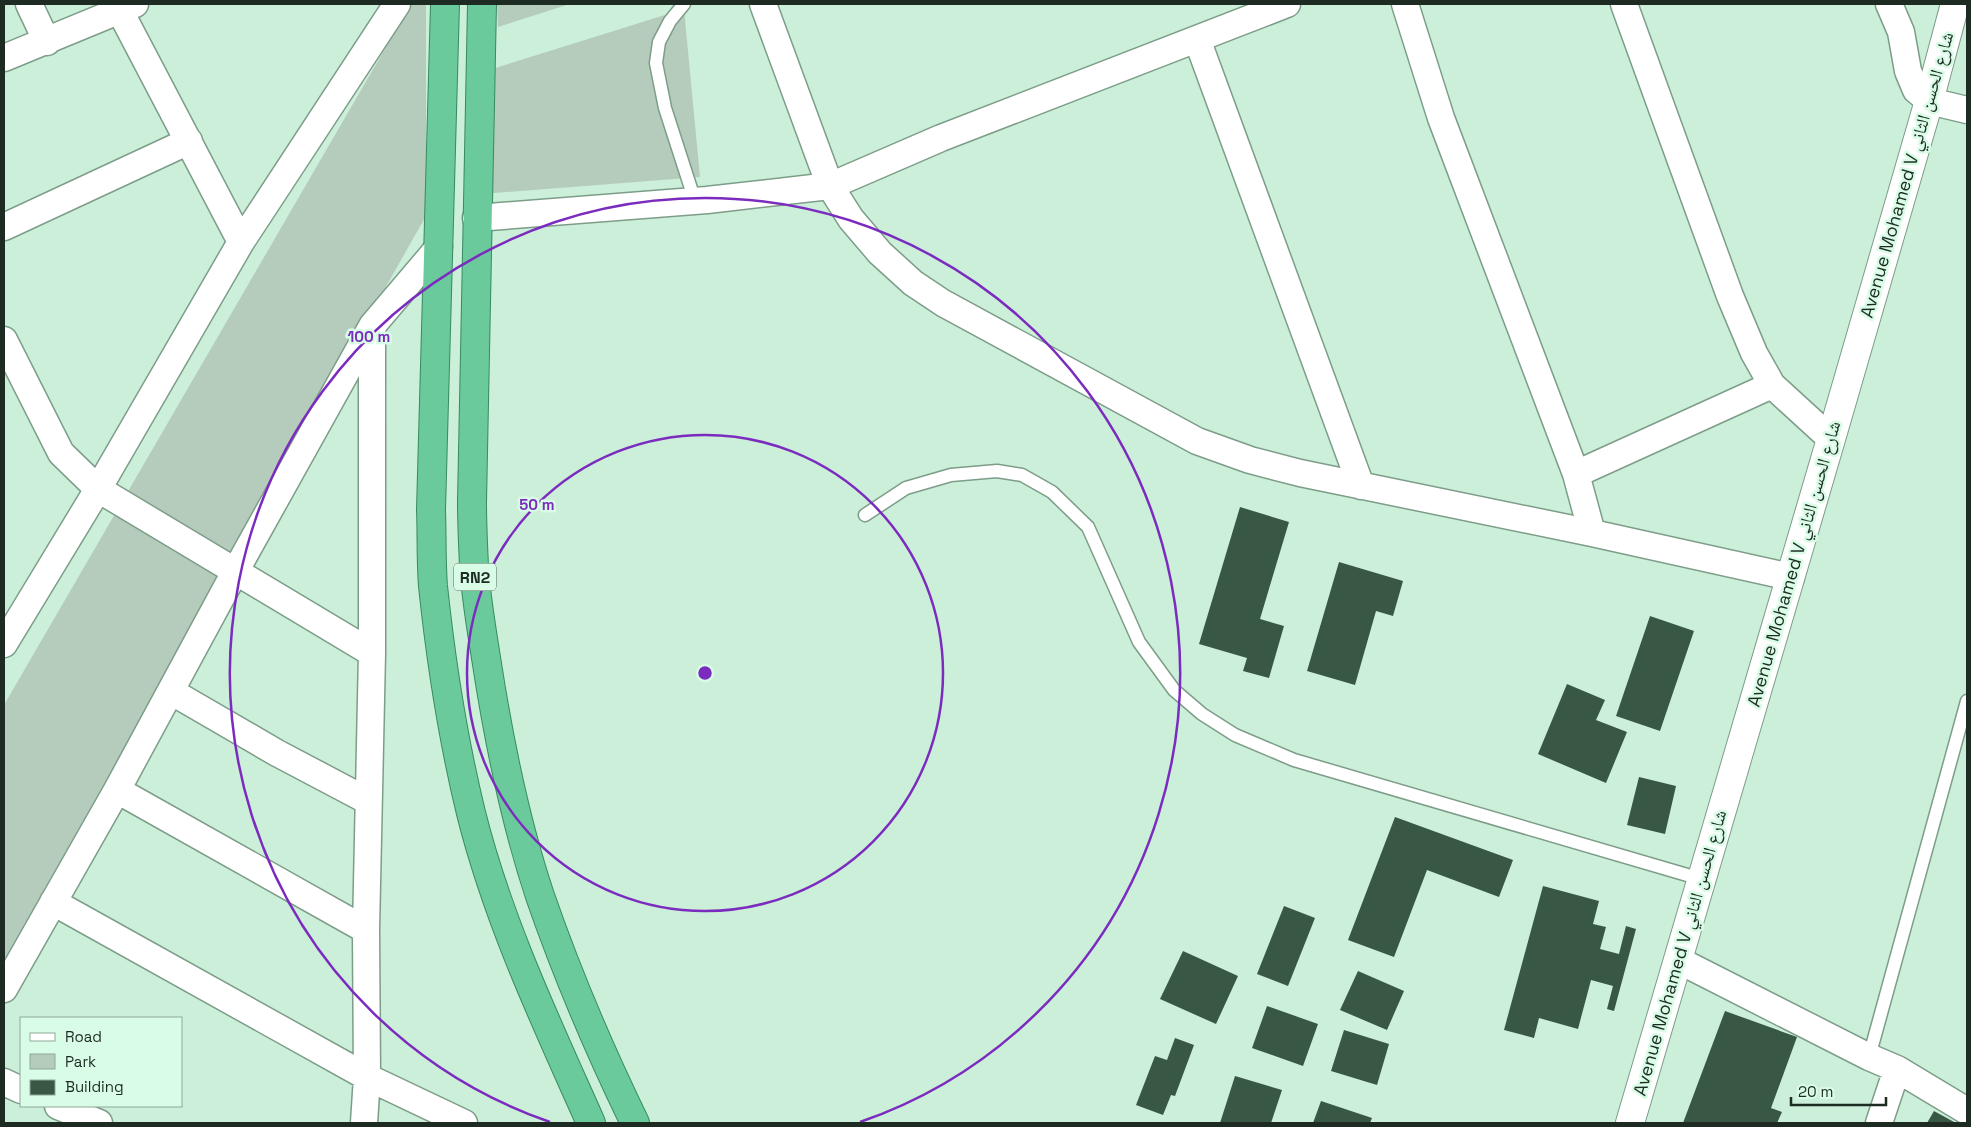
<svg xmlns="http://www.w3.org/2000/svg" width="1971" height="1127" font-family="'Space Grotesk','Noto Naskh Arabic',sans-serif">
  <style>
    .green { fill: #b5ccbd }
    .building { fill: #395745 }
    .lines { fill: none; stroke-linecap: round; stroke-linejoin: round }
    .service-casing { stroke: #7d9d89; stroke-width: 15 }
    .minor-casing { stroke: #7d9d89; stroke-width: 29 }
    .tertiary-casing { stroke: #7d9d89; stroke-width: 30 }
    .trunk-casing { stroke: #378a61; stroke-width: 30 }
    .service { stroke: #fff; stroke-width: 12 }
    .minor { stroke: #fff; stroke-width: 26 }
    .tertiary { stroke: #fff; stroke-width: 28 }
    .trunk { stroke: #6aca9b; stroke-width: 28 }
    .ring { fill: none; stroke: #7b2cbf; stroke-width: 2.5 }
    .labels { text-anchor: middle; stroke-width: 5; stroke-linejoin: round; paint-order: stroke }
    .shield { fill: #d9fce6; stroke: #566a5e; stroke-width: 1 }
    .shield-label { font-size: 16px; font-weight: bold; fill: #1e2b23 }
    .street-label { font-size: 18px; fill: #1e2b23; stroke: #d9fce6 }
    .centre { fill: #7b2cbf; stroke: #d9fce6; stroke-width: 2.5 }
    .ring-label { font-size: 15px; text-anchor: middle; font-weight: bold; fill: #7b2cbf; stroke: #d9fce6; stroke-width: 5; stroke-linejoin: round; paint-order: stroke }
  </style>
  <rect width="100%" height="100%" fill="#ccefd9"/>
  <!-- green -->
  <path class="green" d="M411,4H426V216L4,960V705Z
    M497,4H570L498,27Z
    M684,9L700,177L482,194L492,69Z"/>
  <!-- building -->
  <path class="building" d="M1240,507L1289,522L1260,619L1284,626L1269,678L1243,671L1247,658L1199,644Z
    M1339,562L1403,581L1393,616L1376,611L1355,685L1307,671Z
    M1650,616L1694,631L1660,731L1616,716Z
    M1567,684L1605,700L1596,720L1627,732L1606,783L1538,754Z
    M1639,777L1676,786L1665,834L1627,825Z
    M1395,817L1513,860L1499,897L1427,870L1394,957L1348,940Z
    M1543,886L1599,901L1593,924L1606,927L1600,949L1619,954L1626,926L1636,929L1614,1011L1607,1009L1613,986L1591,980L1578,1029L1539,1018L1534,1038L1504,1030Z
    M1284,906L1315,918L1288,986L1257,974Z
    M1183,951L1238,976L1216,1024L1160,999Z
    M1358,971L1404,991L1387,1030L1340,1010Z
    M1267,1006L1318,1024L1303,1066L1252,1048Z
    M1725,1011L1797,1037L1771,1108L1782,1112L1777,1123H1683Z
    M1344,1030L1389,1044L1377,1085L1331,1071Z
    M1175,1038L1194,1045L1175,1096L1171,1095L1163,1115L1136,1105L1155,1056L1167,1060Z
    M1235,1076L1282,1090L1271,1123H1220Z
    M1321,1101L1372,1118L1370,1123H1313Z
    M1934,1111L1956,1123H1927Z"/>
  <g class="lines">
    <defs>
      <path id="service" d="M684,4L670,21L659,42L656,63L665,108L695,201
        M865,515L906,488L951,475L997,471L1022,475L1052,492L1088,527L1139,642L1174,690L1202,714L1235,735L1294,760L1701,879
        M1869,1057L1967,701"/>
      <path id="minor" d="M29,4L47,42
        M763,4L830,186L851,219L880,253L913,283L943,303L1197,441L1250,460L1300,473L1592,533L1791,577
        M1405,4L1441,118L1576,474L1592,533
        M1624,4L1730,296L1754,353L1772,385L1831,439
        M1889,4L1901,32L1908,71L1916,90L1929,101L1967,110
        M120,11L241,242
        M1197,39L1361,486
        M4,58L135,4
        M476,218L707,200L830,186L941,138L1287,4
        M4,227L189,141
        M4,340L61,453L98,489L372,653
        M1576,474L1772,385
        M4,644L98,489L241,242L397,4
        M172,692L277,753L368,801
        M117,790L366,930
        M53,902L367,1077L464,1123
        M1678,960L1869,1057L1897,1069L1967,1111
        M4,989L117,790L235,572L372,326L439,247
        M4,1082L21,1090
        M58,1106L99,1123
        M364,1123L367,1077L366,930L372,653V329
        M1879,1123L1897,1069"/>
      <path id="tertiary" d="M1630,1123L1831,439L1929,101L1955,4"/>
      <path id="trunk" d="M445,4L431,510C432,535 431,561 433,586C441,662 453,739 471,813C498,921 546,1022 591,1123
        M482,4L472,502C472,524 473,545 474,566C476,599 482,632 487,664C499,742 515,821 540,896C567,974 599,1049 635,1123"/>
    </defs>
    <!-- service casing -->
    <use href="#service" class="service-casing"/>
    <!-- minor casing -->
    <use href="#minor" class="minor-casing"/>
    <!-- tertiary casing -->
    <use href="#tertiary" class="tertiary-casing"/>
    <!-- trunk casing -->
    <use href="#trunk" class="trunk-casing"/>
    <!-- service -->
    <use href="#service" class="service"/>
    <!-- minor -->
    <use href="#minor" class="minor"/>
    <!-- tertiary -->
    <use href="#tertiary" class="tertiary"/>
    <!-- trunk -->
    <use href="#trunk" class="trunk"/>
  </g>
  <!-- distance rings -->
  <g class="ring">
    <circle cx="705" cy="673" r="238"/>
    <path d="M550 1122A475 475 0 1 1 860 1122"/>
  </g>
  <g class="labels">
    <!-- shield labels -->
    <rect class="shield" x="454" y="563.5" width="42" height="27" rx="4"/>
    <g class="shield-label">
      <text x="475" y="583">RN2</text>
    </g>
    <!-- street labels -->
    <g class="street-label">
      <text transform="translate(1907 175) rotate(-74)" y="6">Avenue Mohamed V شارع الحسن الثاني</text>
      <text transform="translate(1794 564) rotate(-74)" y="6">Avenue Mohamed V شارع الحسن الثاني</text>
      <text transform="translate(1680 953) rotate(-74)" y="6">Avenue Mohamed V شارع الحسن الثاني</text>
    </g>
  </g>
  <circle cx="705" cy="673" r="8" class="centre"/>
  <g class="ring-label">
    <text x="369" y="342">100 m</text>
    <text x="537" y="510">50 m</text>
  </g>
  <!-- border -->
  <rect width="1971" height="1127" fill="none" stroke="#1e2b23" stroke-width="10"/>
  <!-- legend -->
  <rect x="20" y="1017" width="162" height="90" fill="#d9fce6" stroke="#8ea898"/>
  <rect x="30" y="1033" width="25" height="8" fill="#ffffff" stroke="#8ea898"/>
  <text x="65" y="1042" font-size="15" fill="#1e2b23">Road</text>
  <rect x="30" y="1054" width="25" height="15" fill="#b5ccbd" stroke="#8ea898"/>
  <text x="65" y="1067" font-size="15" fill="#1e2b23">Park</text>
  <rect x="30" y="1080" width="25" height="15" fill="#395745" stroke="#8ea898"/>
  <text x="65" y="1092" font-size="15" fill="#1e2b23">Building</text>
  <!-- scale -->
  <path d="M1791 1097v8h95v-8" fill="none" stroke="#1e2b23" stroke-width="2.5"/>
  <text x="1798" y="1097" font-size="15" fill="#1e2b23" stroke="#d9fce6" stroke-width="4" paint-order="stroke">20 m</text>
</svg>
